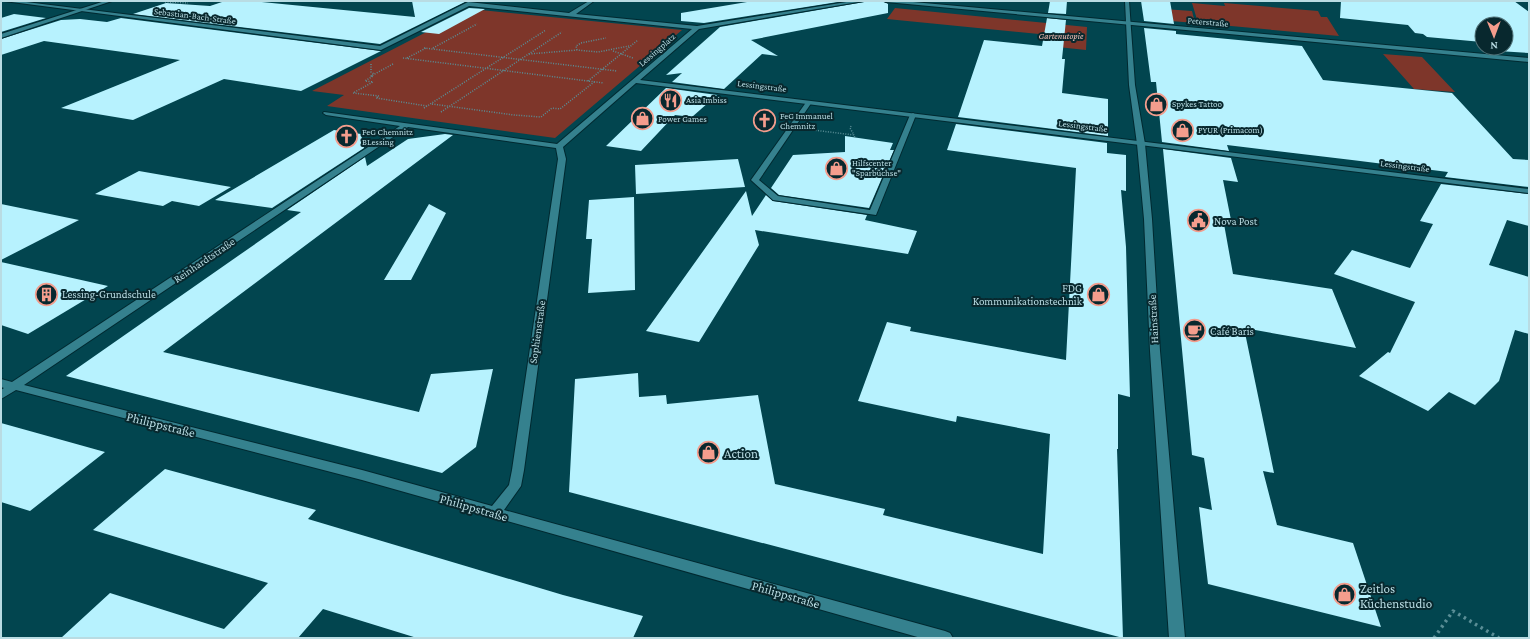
<svg xmlns="http://www.w3.org/2000/svg" width="1530" height="639" font-family="'Crimson Pro',serif">
  <style>
    .green { fill: #7e362a }
    .building { fill: #b7f2fe }
    .lines { fill: none; stroke-linecap: round; stroke-linejoin: round }
    .lane-casing { stroke: #002930; stroke-width: 2 }
    .street-casing { stroke: #002930; stroke-width: 2 }
    .secondary-casing { stroke: #002930; stroke-width: 2 }
    .path-far1 { stroke: #5a8e96; stroke-width: 1.5; stroke-dasharray: 1 1.5; stroke-linecap: butt }
    .path { stroke: #5a8e96; stroke-width: 3.5; stroke-dasharray: 2.5 4; stroke-linecap: butt }
    .lane { fill: #35818e; fill-rule: evenodd }
    .street { fill: #35818e; fill-rule: evenodd }
    .secondary { fill: #35818e; fill-rule: evenodd }
    .labels { text-anchor: middle; stroke-width: 4; stroke-linejoin: round; paint-order: stroke }
    .far-street-label { font-size: 9px; fill: #b9dce3; stroke: #08282e }
    .far-park-label { font-size: 9px; font-style: italic; fill: #f8c3b9; stroke: #08282e }
    .far-poi-label { font-size: 9px; fill: #b9dce3; stroke: #08282e; text-anchor: start }
    .poi-label { font-size: 11px; fill: #b9dce3; stroke: #08282e; text-anchor: start }
    .street-label { font-size: 11px; fill: #b9dce3; stroke: #08282e }
    .near-street-label { font-size: 13px; fill: #b9dce3; stroke: #08282e }
    .near-poi-label { font-size: 13px; fill: #b9dce3; stroke: #08282e; text-anchor: start }
  </style>
  <rect width="100%" height="100%" fill="#02454f"/>
  <!-- green -->
  <path class="green" d="M1192,3L1225,6L1224,3L1318,11L1321,17H1327L1339,36L1198,23Z
    M895,8L1087,27L1086,50L1048,46L1049,35L887,19Z
    M1150,8L1192,11L1195,23L1159,20Z
    M471,9L682,30L555,138L327,106L344,95L312,91Z
    M1383,54L1422,57L1455,92L1414,89Z"/>
  <!-- building -->
  <path class="building" d="M225,1H251L415,17L412,1H467L380,44L133,14L166,3L210,6Z
    M753,1H844L704,23L681,21V13Z
    M865,1H883L888,4V13L751,40L778,56L762,54L724,89L672,82L682,73L666,75L720,27L864,2Z
    M1050,1H1067L1066,14L1048,13Z
    M1141,1H1170L1174,24L1144,21Z
    M1341,1H1514L1529,12V53L1498,51L1495,48H1506V24H1482V42L1427,37L1423,34L1415,33L1408,25L1340,18Z
    M469,8L485,9L439,34L421,32Z
    M14,14L46,18L1,32V18Z
    M121,18L381,51L301,91L224,79L133,120L61,108L180,60L44,41L1,55V39L61,20L80,19L107,22Z
    M1047,18L1066,20L1062,59H1065L1062,93L1108,99V136L958,117L984,40L1042,46Z
    M1144,28L1176,31V34L1302,46L1323,80L1452,93L1513,159L1529,160V187L1445,177L1448,172L1352,160L1227,145L1229,151L1162,142L1156,82H1151Z
    M666,88L717,95L692,117L675,115L641,151L606,146Z
    M956,124L1107,143V153L1126,155V191L1121,190L1126,247L1130,397L1118,394V449H1117L1123,638L569,492L575,379L638,373L639,397L666,395L667,404L758,395L775,484L885,509L883,515L1043,554L1050,434L957,416L956,422L858,401L887,322L911,327L910,331L1066,360L1076,168L947,150Z
    M334,130L361,134L364,148L272,208L215,200Z
    M445,134L453,135L163,352L419,412L431,374L493,369L476,447L442,473L66,376L301,212L287,210L365,157L367,166L408,139Z
    M845,136L893,143L890,150H894L869,208L779,195L771,188L793,155L845,152Z
    M1163,149L1231,158L1238,182L1223,180L1232,225L1224,224L1233,274L1332,289L1356,348L1244,328L1274,473L1263,471L1277,525L1353,543L1381,627L1208,584L1199,507L1212,510L1204,458L1192,455Z
    M738,159L745,187L636,194L635,165Z
    M139,171L231,187L199,206L172,201L163,206L95,194Z
    M1441,184L1529,194V226L1507,220L1489,265L1529,277V334L1515,330L1499,381L1475,405L1449,392L1428,411L1359,376L1388,352L1390,353L1415,302L1334,274L1352,250L1410,268L1433,224L1420,221Z
    M746,191L752,216L766,195L773,201L867,215L865,220L917,231L908,254L755,230L759,245L699,342L646,331Z
    M634,197L635,290L588,293L592,239H586L589,200Z
    M1,204L79,220L1,260Z
    M429,204L446,213L411,280H384Z
    M1,262L108,286L28,334L1,325Z
    M1,423L105,452L30,511L1,502Z
    M165,469L316,510L308,519L563,595L643,616L633,638H417L323,609L298,638H61L110,593L224,629L268,583L93,530Z"/>
  <g class="lines">
    <defs>
      <path id="lane" d="M807,101L812,102L759,180L778,196L870,210L910,115L913,113L916,115L876,215L773,200L751,180Z"/>
      <path id="street" d="M4,1H18L380,46L468,2L569,13L589,1H594L576,14L697,26L853,1H864L699,29L640,80L1529,189V193L636,83L563,147L566,159L524,470L521,486L504,510L945,631L950,633L953,638H921L362,480L16,390L1,399V390L4,388L1,387V379L12,382L400,126L326,115L323,113L324,112L557,144L692,29L469,6L381,50ZM408,127L556,148L558,159L512,470L509,485L492,506L362,470L24,385Z
        M884,1H902L1529,58V62L886,2Z"/>
      <path id="secondary" d="M105,1H112L1,38V34Z
        M1125,1H1129L1135,85L1145,144L1152,219L1160,351L1185,638H1169L1150,351L1144,219L1137,144L1129,85Z"/>
    </defs>
    <!-- lane casing -->
    <use href="#lane" class="lane-casing"/>
    <!-- street casing -->
    <use href="#street" class="street-casing"/>
    <!-- secondary casing -->
    <use href="#secondary" class="secondary-casing"/>
    <!-- path-far1 -->
    <path class="path-far1" d="M165,2L188,3
      M424,48L617,71
      M433,48L477,24
      M577,50L576,46L581,43L606,38
      M613,51L633,58
      M529,54L577,50L598,52L629,46
      M403,58L604,83
      M407,58L426,48
      M371,64V72L374,74
      M393,64L371,76H373L365,81L373,82L353,93L379,96L376,98L427,106
      M588,81L638,40
      M432,104L514,115L541,117L552,108L560,109L594,82
      M424,108L546,30
      M441,112L562,32
      M851,126L850,128L854,135
      M813,130L854,135L855,138"/>
    <!-- path -->
    <path class="path" d="M1434,638L1453,611L1499,638"/>
    <!-- lane -->
    <use href="#lane" class="lane"/>
    <!-- street -->
    <use href="#street" class="street"/>
    <!-- secondary -->
    <use href="#secondary" class="secondary"/>
  </g>
  <!-- icons -->
  <defs>
    <symbol id="restaurant-ring" viewBox="-11 -11 22 22"><circle r="9.5" fill="#08282e" stroke="#f49d8d" stroke-width="1.5"/><path d="M-5-6h1v4h1v-4h1v4h1v-4h1v5L-1.5 .5V6h-2V.5L-5-1ZM5-6V6H3V1.5H1.5Q1.5-4 5-6Z" fill="#f49d8d"/></symbol>
    <symbol id="shop-ring" viewBox="-11 -11 22 22"><circle r="9.5" fill="#08282e" stroke="#f49d8d" stroke-width="1.5"/><path d="M-5-2.5h2.3a2.7 3.5 0 0 1 5.4 0H5L5.5 6h-11ZM-1.5-2.5h3a1.5 2.3 0 0 0-3 0Z" fill="#f49d8d"/></symbol>
    <symbol id="church-ring" viewBox="-11 -11 22 22"><circle r="9.5" fill="#08282e" stroke="#f49d8d" stroke-width="1.5"/><path d="M-1.2-6h2.4v3.5h3.3v2.4h-3.3V6h-2.4V-.1h-3.3v-2.4h3.3Z" fill="#f49d8d"/></symbol>
    <symbol id="civic-ring" viewBox="-11 -11 22 22"><circle r="9.5" fill="#08282e" stroke="#f49d8d" stroke-width="1.5"/><path d="M-.6-6.5H3V-4.5H.6V-3L4-1V1h2V6H-6V1h2V-1L-.6-3ZM-1.2 2.5V6h2.4V2.5Z" fill="#f49d8d"/></symbol>
    <symbol id="building-ring" viewBox="-11 -11 22 22"><circle r="9.5" fill="#08282e" stroke="#f49d8d" stroke-width="1.5"/><path d="M-4-6H4V6H1V3H-1V6H-4ZM-2.5-4.3h1.7v1.8h-1.7ZM.8-4.3h1.7v1.8H.8ZM-2.5-1h1.7V.8h-1.7ZM.8-1h1.7V.8H.8Z" fill="#f49d8d"/></symbol>
    <symbol id="cafe-ring" viewBox="-11 -11 22 22"><circle r="9.5" fill="#08282e" stroke="#f49d8d" stroke-width="1.5"/><path d="M-5.5-4.5H6V0H3Q3 3.5 0 3.5H-2.5Q-5.5 3.5-5.5 0ZM3-3.2v2h1.7v-2ZM-6 4.5H4V6H-6Z" fill="#f49d8d"/></symbol>
  </defs>
  <g fill-rule="evenodd">
    <use href="#restaurant-ring" x="658" y="88" width="25" height="25"/>
    <use href="#shop-ring" x="1144" y="92" width="25" height="25"/>
    <use href="#shop-ring" x="630" y="106" width="25" height="25"/>
    <use href="#church-ring" x="752" y="108" width="25" height="25"/>
    <use href="#shop-ring" x="1170" y="118" width="25" height="25"/>
    <use href="#church-ring" x="334" y="124" width="25" height="25"/>
    <use href="#shop-ring" x="824" y="156" width="25" height="25"/>
    <use href="#civic-ring" x="1186" y="208" width="25" height="25"/>
    <use href="#building-ring" x="34" y="282" width="25" height="25"/>
    <use href="#shop-ring" x="1086" y="282" width="25" height="25"/>
    <use href="#cafe-ring" x="1182" y="318" width="25" height="25"/>
    <use href="#shop-ring" x="696" y="440" width="25" height="25"/>
    <use href="#shop-ring" x="1332" y="582" width="25" height="25"/>
  </g>
  <g class="labels">
    <!-- far-street labels -->
    <g class="far-street-label">
      <text transform="translate(195 16) rotate(7)" y="3">Sebastian-Bach-Straße</text>
      <text transform="translate(1208 22) rotate(5)" y="3">Peterstraße</text>
      <text transform="translate(657 50) rotate(-41)" y="3">Lessingplatz</text>
      <text transform="translate(762 86) rotate(7)" y="3">Lessingstraße</text>
      <text transform="translate(1083 126) rotate(7)" y="3">Lessingstraße</text>
      <text transform="translate(1405 166) rotate(7)" y="3">Lessingstraße</text>
    </g>
    <!-- far-park labels -->
    <g class="far-park-label">
      <text x="1061" y="39">Gartenutopie</text>
    </g>
    <!-- far-poi labels -->
    <g class="far-poi-label">
      <text x="686" y="103">Asia Imbiss</text>
      <text x="1172" y="107">Spykes Tattoo</text>
      <text x="780" y="119">FeG Immanuel<tspan x="780" dy="10">Chemnitz</tspan></text>
      <text x="658" y="122">Power Games</text>
      <text x="1198" y="133">PYUR (Primacom)</text>
      <text x="362" y="135">FeG Chemnitz<tspan x="362" dy="10">BLessing</tspan></text>
      <text x="852" y="166">Hilfscenter<tspan x="852" dy="10">"Sparbüchse"</tspan></text>
    </g>
    <!-- poi labels -->
    <g class="poi-label">
      <text x="1214" y="225">Nova Post</text>
      <text x="1082" y="292" text-anchor="end">FDG<tspan x="1082" dy="13">Kommunikationstechnik</tspan></text>
      <text x="62" y="298">Lessing-Grundschule</text>
      <text x="1210" y="335">Café Baris</text>
    </g>
    <!-- street labels -->
    <g class="street-label">
      <text transform="translate(204 260) rotate(-34)" y="4">Reinhardtstraße</text>
      <text transform="translate(1153 319) rotate(-93)" y="4">Hainstraße</text>
      <text transform="translate(537 332) rotate(-82)" y="4">Sophienstraße</text>
    </g>
    <!-- near-street labels -->
    <g class="near-street-label">
      <text transform="translate(161 424) rotate(14)" y="5">Philippstraße</text>
      <text transform="translate(474 507) rotate(16)" y="5">Philippstraße</text>
      <text transform="translate(786 594) rotate(16)" y="5">Philippstraße</text>
    </g>
    <!-- near-poi labels -->
    <g class="near-poi-label">
      <text x="724" y="458">Action</text>
      <text x="1360" y="593">Zeitlos<tspan x="1360" dy="15">Küchenstudio</tspan></text>
    </g>
  </g>
  <!-- border -->
  <rect width="1530" height="639" fill="none" stroke="#b9dce3" stroke-width="4"/>
  <!-- north arrow -->
  <g transform="translate(1494 36) rotate(179)"><circle r="19" fill="#08282e" stroke="#4f7076"/>
  <path d="M0-3L7 15L0 10L-7 15Z" fill="#f49d8d"/>
  <text y="-6" font-size="11" font-weight="bold" text-anchor="middle" fill="#b9dce3">N</text>
  </g>
</svg>
